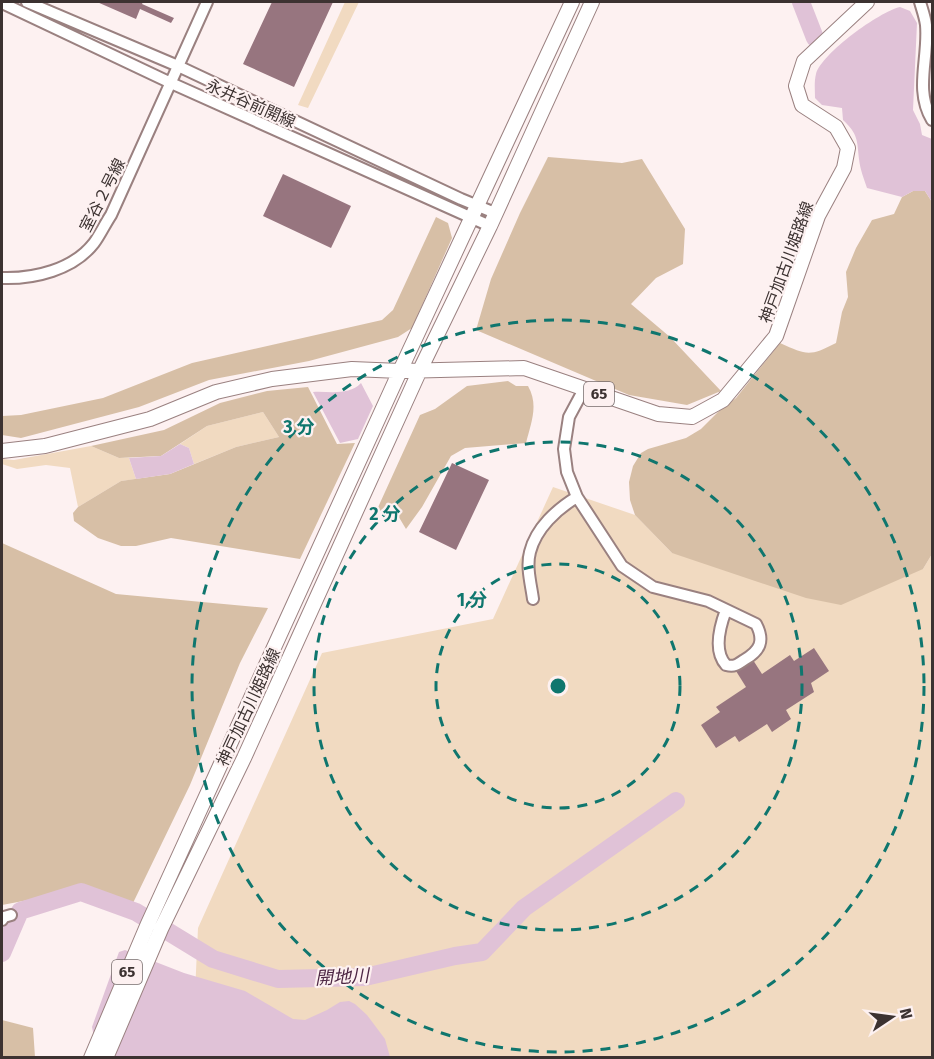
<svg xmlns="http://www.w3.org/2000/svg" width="934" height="1059" font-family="'Fira Sans','Noto Sans JP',sans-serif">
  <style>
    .green { fill: #f1dac1 }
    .forest { fill: #d7bfa6 }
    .water { fill: #e0c2d7 }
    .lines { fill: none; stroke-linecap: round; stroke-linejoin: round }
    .river { stroke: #e0c2d7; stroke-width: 18 }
    .building { fill: #97757f }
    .minor-casing { stroke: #9a8180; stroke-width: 14 }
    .major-casing { stroke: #9a8180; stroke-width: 16 }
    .minor { stroke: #fff; stroke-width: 10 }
    .major { stroke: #fff; stroke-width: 14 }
    .ring { fill: none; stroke: #0f766e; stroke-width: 3; stroke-dasharray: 10 8 }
    .labels { text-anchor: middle; stroke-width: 4.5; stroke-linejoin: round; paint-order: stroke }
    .shield { fill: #fdf1f1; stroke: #766b6b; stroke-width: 1.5 }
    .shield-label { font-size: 15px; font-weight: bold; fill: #3c3231 }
    .street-label { font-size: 16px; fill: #3c3231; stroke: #fdf1f1 }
    .water-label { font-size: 18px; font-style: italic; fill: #4d2644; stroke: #fdf1f1 }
    .centre { fill: #0f766e; stroke: #fdf1f1; stroke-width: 3 }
    .ring-label { font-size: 18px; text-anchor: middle; font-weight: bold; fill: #0f766e; stroke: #fdf1f1; stroke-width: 4.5; stroke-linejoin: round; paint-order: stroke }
  </style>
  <rect width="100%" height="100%" fill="#fdf1f1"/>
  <!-- green -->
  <path class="green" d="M345,2H359L308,108L298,105Z
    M263,412L279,437L236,447L194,464L189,448L180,444L207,426Z
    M91,446L119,458H129L136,479L121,481L78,507L70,468L46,465L17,469L2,464V459L14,460Z
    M553,487L635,515L672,553L923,569L932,554V1057L192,1058L198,928L322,653L493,619Z"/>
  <!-- forest -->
  <path class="forest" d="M548,157L622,163L642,159L685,229L683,264L656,278L631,304L670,337L721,391L687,405L629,395L476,330L491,279L520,213Z
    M913,191H925L932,202V554L923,569L841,605L806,598L672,553L635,515L630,500L629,482L633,466L641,453L648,449L686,438L701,429L718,412L736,398L780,343C807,355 809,357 836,343L842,312L848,297L846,272L856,248L872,220L894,214L902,197Z
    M436,217L448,223L452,238L412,328L398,337L309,361L209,380L139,407L21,438L2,435V416L21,415L103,398L192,363L382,320L393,310Z
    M508,381L516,386H528C539,405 531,423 526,443L465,448L451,456L422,507L406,529L391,504L375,514L420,415L435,409L467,386Z
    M308,387L337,444L355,443L300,559L171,538L136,546H121L98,538L74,521L73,513L78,507L121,481L170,474L236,447L279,437L263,412L207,426L161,456L119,458L91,446L164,430L220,403L267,391Z
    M2,543L116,594L268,608L240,663L190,785L133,903L55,895L2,905Z
    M2,1020L33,1028L35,1057H2Z"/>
  <!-- water -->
  <path class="water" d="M900,7L910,11L917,23L913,110L920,124L922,135L932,139V202L925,191H913L902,197L867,188C864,179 860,169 859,159C857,140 858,134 843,120L842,108L822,105L815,98C815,90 814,82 816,74C822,53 879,12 900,7Z
    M361,383L373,406L358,439L340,443L313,392C329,391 349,396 361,383Z
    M180,444L189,448L194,464L170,474L136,479L129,458L161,456Z
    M125,950L184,973L245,991L293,1019L305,1020L327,1010L340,1002L349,1001L355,1004L367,1015L385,1039L390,1057H98L92,1027L119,952Z"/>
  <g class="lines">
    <!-- river -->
    <path class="river" d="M801,2L815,38
      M2,953L20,911L81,892L136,912L213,959L278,979L365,977L455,956L482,952L524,908L676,801"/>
  </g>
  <!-- building -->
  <path class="building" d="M97,2H143L142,4L174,18L171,23L140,9L136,19Z
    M272,2H333L294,87L243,64Z
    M283,174L351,206L331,248L263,216Z
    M452,463L489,480L456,550L419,532Z
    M814,648L829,671L811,683L814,692L786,710L791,719L772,732L767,724L739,742L735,736L716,748L701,725L720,712L716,707L746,687L736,671L753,660L762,674L790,655L794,661Z"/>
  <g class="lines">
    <defs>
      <path id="minor" d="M27,2L178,66L461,199L495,213
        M920,2C922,9 925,17 926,25C929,58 914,90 932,120
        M2,3L171,83L490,226
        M2,278C34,279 73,270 94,243C100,235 105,224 111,215L207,2
        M584,389L569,417L564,449L567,472L577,497L622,566L653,587L708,601L756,624C765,641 760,651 744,660C737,665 734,667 726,665C713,651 720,626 726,610
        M533,599C531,584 526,567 530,552C536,528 557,509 577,497
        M2,920L4,917L11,915"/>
      <path id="major" d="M2,451L45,446L150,419L216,392L272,379L352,369L400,371L524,368L658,414L692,417L723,400L776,336L818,216L844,168L848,148L836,127L802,105L796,86L804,61L867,2
        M91,1058L147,926L400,371L572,2
        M106,1058L161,929L244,758L420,370L490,226L592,2"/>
    </defs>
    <!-- minor casing -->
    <use href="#minor" class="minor-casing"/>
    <!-- major casing -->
    <use href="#major" class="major-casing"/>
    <!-- minor -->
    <use href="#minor" class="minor"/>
    <!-- major -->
    <use href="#major" class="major"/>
  </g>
  <!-- distance rings -->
  <g class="ring">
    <circle cx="558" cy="686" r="122"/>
    <circle cx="558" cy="686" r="244"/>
    <circle cx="558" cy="686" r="366"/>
  </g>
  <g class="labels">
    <!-- shield labels -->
    <g class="shield">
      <rect x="584" y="382" width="30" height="24" rx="4.5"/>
      <rect x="112" y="960" width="30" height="24" rx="4.5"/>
    </g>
    <g class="shield-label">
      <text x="599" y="399">65</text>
      <text x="127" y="977">65</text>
    </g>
    <!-- street labels -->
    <g class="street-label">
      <text transform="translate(251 103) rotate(24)" y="6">永井谷前開線</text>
      <text transform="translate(102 195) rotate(-63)" y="6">室谷２号線</text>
      <text transform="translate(786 262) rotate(-70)" y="6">神戸加古川姫路線</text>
      <text transform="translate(248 707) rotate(-65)" y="6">神戸加古川姫路線</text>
    </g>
    <!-- water labels -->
    <g class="water-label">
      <text transform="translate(342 977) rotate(-3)" y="6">開地川</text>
    </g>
  </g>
  <circle cx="558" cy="686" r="9" class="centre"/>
  <g class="ring-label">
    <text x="299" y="433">3 分</text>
    <text x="385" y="520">2 分</text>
    <text x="472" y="606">1 分</text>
  </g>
  <!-- border -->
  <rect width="934" height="1059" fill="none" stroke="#3c3231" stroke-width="6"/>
  <!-- north arrow -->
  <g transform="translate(892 1017) rotate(77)" stroke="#fdf1f1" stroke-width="4.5" paint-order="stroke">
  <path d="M0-4.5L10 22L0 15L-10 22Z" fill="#3c3231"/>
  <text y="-9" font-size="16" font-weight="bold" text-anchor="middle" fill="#3c3231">N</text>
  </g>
</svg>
